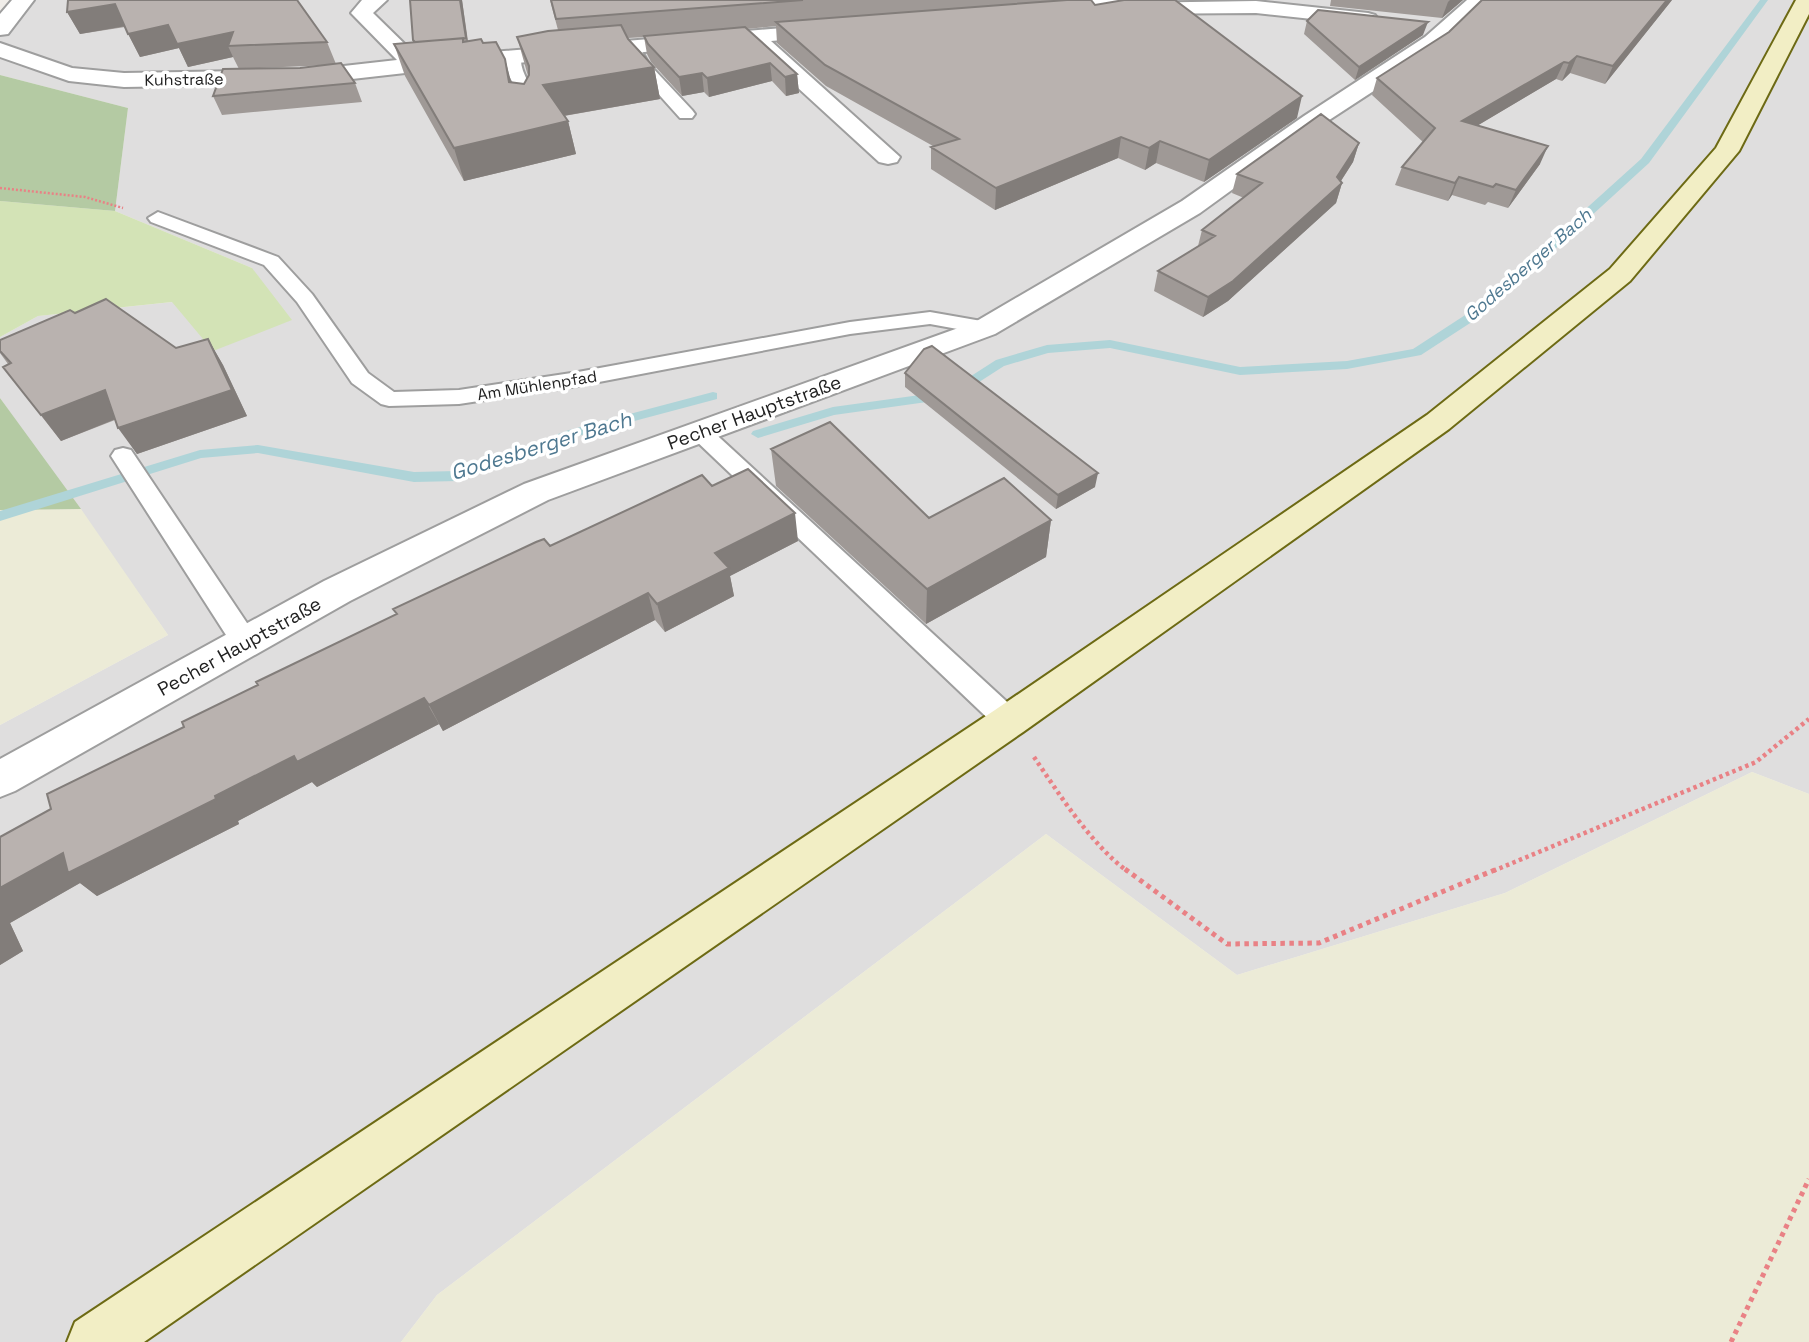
<svg xmlns="http://www.w3.org/2000/svg" width="1809" height="1342" font-family="'Space Grotesk',sans-serif">
  <style>
    .residential { fill: #dfdede }
    .farmland { fill: #ecebd7 }
    .grass { fill: #d3e3b6 }
    .forest { fill: #b4caa3 }
    .lines { fill: none; stroke-linecap: round; stroke-linejoin: round }
    .stream { fill: #afd4d8; fill-rule: evenodd }
    .lane-casing { stroke: #9e9e9e; stroke-width: 4 }
    .street-casing { stroke: #9e9e9e; stroke-width: 4 }
    .secondary-casing { stroke: #6d6a14; stroke-width: 4 }
    .path-far2 { stroke: #e98185; stroke-width: 2.5; stroke-dasharray: 2 2; stroke-linecap: butt }
    .path-far1 { stroke: #e98185; stroke-width: 4.5; stroke-dasharray: 3.5 3.5; stroke-linecap: butt }
    .path { stroke: #e98185; stroke-width: 5; stroke-dasharray: 4.5 4.5; stroke-linecap: butt }
    .lane { fill: #fff; fill-rule: evenodd }
    .street { fill: #fff; fill-rule: evenodd }
    .secondary { fill: #f2eec5; fill-rule: evenodd }
    .wall { fill: #9f9996 }
    .shaded-wall { fill: #827d7a }
    .building { fill: #b9b2af; stroke: #827d7a; stroke-width: 2 }
    .labels { text-anchor: middle; stroke-width: 7; stroke-linejoin: round; paint-order: stroke }
    .far-street-label { font-size: 16px; fill: #212121; stroke: #fff }
    .far-water-label { font-size: 18px; font-style: italic; fill: #4e7890; stroke: #fff }
    .street-label { font-size: 19px; fill: #212121; stroke: #fff }
    .water-label { font-size: 21px; font-style: italic; fill: #4e7890; stroke: #fff }
  </style>
  <rect width="100%" height="100%" fill="#f0ede9"/>
  <!-- residential -->
  <path class="residential" d="M13,0H1809V794L1752,772L1505,893L1237,975L1046,834L437,1295L401,1342H0V725L168,635L0,398V337L38,316L173,302L252,268L115,211L128,108L0,75V11Z"/>
  <!-- farmland -->
  <path class="farmland" d="M81,509L168,635L0,725V510Z
    M1752,772L1809,794V1342H401L437,1295L1046,834L1237,975L1505,893Z"/>
  <!-- grass -->
  <path class="grass" d="M0,201L115,211L252,268L292,320L213,351L172,302L38,316L0,337Z"/>
  <!-- forest -->
  <path class="forest" d="M0,75L128,108L115,211L0,201Z
    M0,398L81,509L0,510Z"/>
  <g class="lines">
    <!-- stream -->
    <path class="stream" d="M1760,0H1768L1649,163L1484,314L1421,355L1347,369L1240,375L1110,348L1048,353L1004,366L976,384L927,402L834,415L758,438L751,434L753,431L833,407L920,395L968,378L996,360L1047,345L1110,340L1240,367L1347,361L1413,349L1476,308L1641,159Z
      M713,392L717,393V399L578,436L458,481L414,482L258,453L201,458L0,521V511L200,450L258,445L414,472L457,471L569,430Z"/>
    <defs>
      <path id="lane" d="M635,48L641,50L649,64L692,110L695,114L692,118H680L636,69L627,53Z
        M513,52L521,57C519,77 542,93 532,114H520C517,107 519,103 518,96C515,81 503,73 505,57Z
        M158,212L278,257L312,294L368,373L394,392L459,390L578,372L850,322L930,312L993,323L996,328L993,333L985,334L930,324L850,334L578,386L459,404L389,406L381,404L352,383L297,302L264,265L151,222L148,218Z
        M700,424L708,427L1019,713L1023,721L1019,729L1009,733L999,729L692,437L688,432L692,427Z
        M123,448L131,450L255,635L259,642L255,649L245,653L235,649L111,456L115,450Z"/>
      <path id="street" d="M12,0H34L8,34L0,35V14Z
        M362,0H387L373,13L419,58L830,24L838,25L841,30L838,35L830,36L771,41L900,157L897,162L888,164L879,162L749,43L414,72L308,84L124,87L69,81L0,57V43L72,68L124,73L308,70L397,60L351,13Z
        M936,0H1120L1127,3L1256,1L1368,13L1375,15L1378,19L1375,23L1368,25L1256,13L1122,14L1102,7L946,6L939,4Z
        M1467,0H1489L1441,47L1320,126L1200,213L995,334L548,500L350,601L15,791L0,797V759L324,581L524,484L975,322L1182,201L1304,116L1425,37Z"/>
      <path id="secondary" d="M1796,0H1809V14L1739,151L1630,281L1449,429L1023,732L144,1342H67L75,1322L995,710L1427,415L1610,269L1716,148Z"/>
    </defs>
    <!-- lane casing -->
    <use href="#lane" class="lane-casing"/>
    <!-- street casing -->
    <use href="#street" class="street-casing"/>
    <!-- secondary casing -->
    <use href="#secondary" class="secondary-casing"/>
    <!-- path-far2 -->
    <path class="path-far2" d="M0,188L85,197L123,208"/>
    <!-- path-far1 -->
    <path class="path-far1" d="M1034,757C1059,794 1091,844 1127,871
      M1493,871L1756,762L1809,719"/>
    <!-- path -->
    <path class="path" d="M1125,869L1227,944L1319,943L1497,869
      M1731,1342L1809,1179"/>
    <!-- lane -->
    <use href="#lane" class="lane"/>
    <!-- street -->
    <use href="#street" class="street"/>
    <!-- secondary -->
    <use href="#secondary" class="secondary"/>
  </g>
  <!-- wall -->
  <path class="wall" d="M462,0L468,41L512,83L524,84L528,76L517,37L558,30L550,0H1091L1095,5L1297,118L1204,182L1156,163L1145,170L1118,158L995,210L931,169V147L933,146L826,86L777,43L776,26L746,29L797,74L799,93L786,96L772,81L709,97L704,92L682,96L651,62L647,54L644,37L628,38L654,67L660,99L564,116L568,121L576,154L464,181L405,76L394,44L414,42L413,40Z
    M1331,0H1463L1442,18L1330,6Z
    M1672,0L1605,84L1570,73L1562,81L1556,79L1478,125L1540,164L1508,208L1488,202L1485,205L1452,195L1448,201L1395,185L1402,167L1423,142L1372,95L1377,78L1449,32Z
    M67,12L327,42L336,64L355,83L362,102L222,115L213,96L300,68L330,65L239,69L233,57L188,67L179,48L140,57L125,27L80,34Z
    M1307,21L1423,35L1355,80L1304,34Z
    M1359,143L1353,162L1341,181L1342,183L1336,203L1228,301L1203,317L1154,291L1158,271L1198,246L1202,230L1244,198L1232,193L1237,174Z
    M75,313L176,348L208,339L223,365L247,416L137,454L115,420L61,441L3,367L8,364L0,353V340Z
    M905,373L1095,487L1056,509L905,387Z
    M771,449L929,518L1051,520L1046,557L926,624L776,486Z
    M712,486L798,541L730,576L734,596L665,632L655,620L443,731L439,724L317,787L312,782L238,821L239,824L97,896L80,883L10,923L23,951L0,965V837L51,809L550,546Z"/>
  <!-- shaded-wall -->
  <path class="shaded-wall" d="M460,0H462L469,51L466,38Z
    M1450,0H1463L1442,18L1448,2Z
    M1667,0H1672L1605,84L1613,66Z
    M115,4L126,26L80,34L67,12Z
    M1428,22L1423,35L1355,80L1359,67Z
    M168,25L233,32L228,46L233,57L188,67L179,48L140,57L128,34Z
    M1577,56L1570,73L1562,81L1569,63Z
    M505,59L514,92L509,82Z
    M1564,62L1556,79L1455,139L1462,121Z
    M770,63L772,81L709,97L707,78Z
    M654,67L660,99L551,118L543,85Z
    M702,73L704,92L682,96L679,77Z
    M797,74L799,93L786,96L785,77Z
    M1302,96L1297,118L1204,182L1209,160Z
    M568,121L576,154L464,181L454,148Z
    M1121,137L1118,158L995,210L996,188Z
    M1160,141L1156,163L1145,170L1149,148Z
    M1359,143L1353,162L1335,190L1342,183L1336,203L1228,301L1203,317L1208,297L1337,177Z
    M1548,146L1540,164L1508,208L1516,190Z
    M1459,177L1452,195L1448,201L1455,183Z
    M208,339L223,365L247,416L137,454L118,428Z
    M105,390L123,416L61,441L41,415Z
    M1098,473L1095,487L1056,509L1058,495Z
    M795,513L798,541L730,576L734,596L665,632L657,604L715,553Z
    M1051,520L1046,557L926,624L927,589Z
    M648,593L655,620L443,731L429,705Z
    M424,698L439,724L317,787L312,782L238,821L239,824L97,896L80,883L10,923L23,951L0,965V888L63,853L215,796L294,756Z"/>
  <!-- building -->
  <path class="building" d="M68,0H297L327,42L228,46L233,32L177,44L168,25L128,34L115,4L67,12Z
    M410,0H460L466,38L415,42L413,40Z
    M551,0H803L556,19Z
    M1067,0H1091L1095,5L1124,0H1175L1302,96L1209,160L1160,141L1149,148L1121,137L996,188L931,147L959,139L825,65L776,22Z
    M1482,0H1667L1613,66L1577,56L1569,63L1564,62L1462,121L1548,146L1516,190L1496,184L1493,187L1459,177L1455,183L1402,167L1435,128L1377,78L1449,32Z
    M1318,10L1428,22L1359,67L1307,21Z
    M621,25L628,39L654,67L543,85L568,121L454,148L394,44L463,38V42L481,39L483,43L496,42L505,59L509,82L524,84L529,75V66L517,37L548,31Z
    M745,27L797,74L785,77L770,63L707,78L702,73L679,77L648,44L644,36Z
    M341,63L355,83L213,96L223,69L300,68Z
    M1321,114L1359,143L1337,177L1342,183L1233,281L1208,297L1158,271L1215,236L1202,230L1262,183L1237,174Z
    M106,299L176,348L208,339L232,390L118,428L105,390L41,415L3,367L11,363L0,351V340L70,310L75,313Z
    M932,346L1098,473L1058,495L905,373L924,349Z
    M830,422L929,518L1004,478L1051,520L927,589L771,449Z
    M748,469L795,513L715,553L729,568L657,604L648,593L429,705L424,698L297,762L294,756L215,796L216,799L68,873L63,853L0,888V837L51,809L47,794L184,727L182,722L258,685L256,682L397,614L393,609L536,542L544,539L550,546L702,475L712,486Z"/>
  <g class="labels">
    <!-- far-street labels -->
    <g class="far-street-label">
      <text transform="translate(184 79) rotate(-1)" y="6">Kuhstraße</text>
      <text transform="translate(537 385) rotate(-9)" y="6">Am Mühlenpfad</text>
    </g>
    <!-- far-water labels -->
    <g class="far-water-label">
      <text transform="translate(1528 265) rotate(-41)" y="6">Godesberger Bach</text>
    </g>
    <!-- street labels -->
    <g class="street-label">
      <text transform="translate(754 412) rotate(-20)" y="7">Pecher Hauptstraße</text>
      <text transform="translate(239 646) rotate(-29)" y="7">Pecher Hauptstraße</text>
    </g>
    <!-- water labels -->
    <g class="water-label">
      <text transform="translate(541 446) rotate(-17)" y="7">Godesberger Bach</text>
    </g>
  </g>
</svg>
